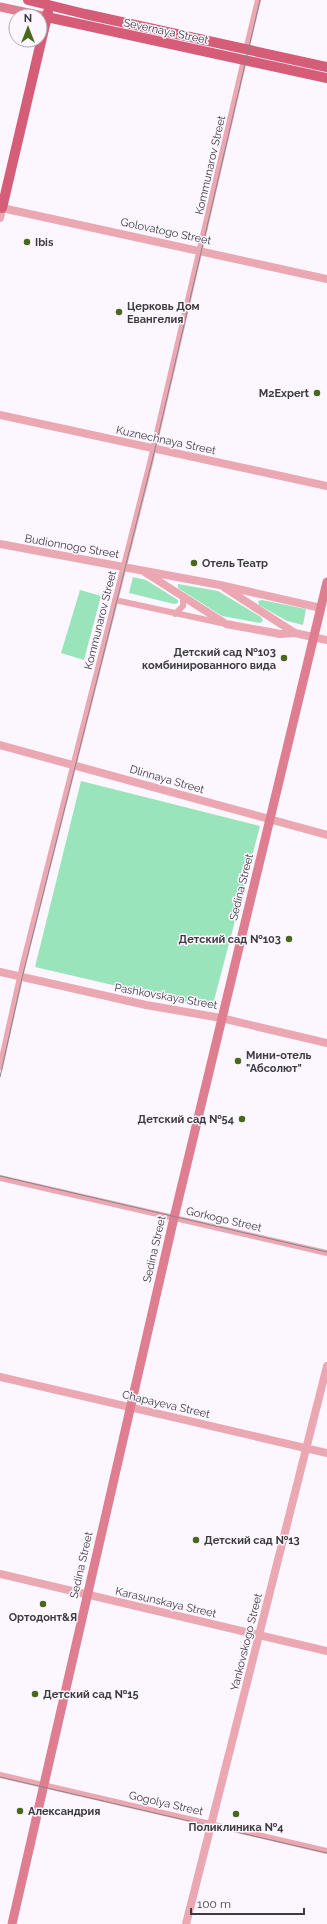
<svg xmlns="http://www.w3.org/2000/svg" width="327" height="1924" font-family="Raleway,sans-serif">
  <style>
    .green { fill: #99e4ba }
    .lines { fill: none; stroke-linecap: round; stroke-linejoin: round }
    .minor { stroke: #eba8b2; stroke-width: 6 }
    .tertiary { stroke: #eba8b2; stroke-width: 8 }
    .secondary { stroke: #df7e90; stroke-width: 9 }
    .primary { stroke: #d55d78; stroke-width: 10 }
    .tram { stroke: #89858b; stroke-width: 1 }
    .poi-dot { fill: #48681d; stroke: #fbf6ff; stroke-width: 1.5 }
    .labels { text-anchor: middle; stroke-width: 3; stroke-linejoin: round; paint-order: stroke }
    .street-label { font-size: 11px; fill: #3e3b3f; stroke: #fbf6ff }
    .poi-label { font-size: 11px; font-weight: bold; fill: #3e3b3f; stroke: #fbf6ff; text-anchor: start }
  </style>
  <rect width="100%" height="100%" fill="#fbf6ff"/>
  <!-- green -->
  <path class="green" d="M133,577L146,580L178,600V603L174,604L129,593Z
    M178,584L218,591L261,617L263,621L260,623L222,616L178,588Z
    M80,590L101,596L84,660L61,653Z
    M262,600L306,609L303,625L287,621L259,605L258,601Z
    M81,781L260,826L212,1008L35,967Z"/>
  <g class="lines">
    <!-- minor -->
    <path class="minor" d="M246,50L258,0
      M115,600L221,623
      M175,614L183,606V598
      M0,1067L23,964L150,463L244,60
      M0,1178L327,1253
      M0,1775L327,1851"/>
    <!-- tertiary -->
    <path class="tertiary" d="M0,218L2,208L327,279
      M0,415L327,486
      M0,544L220,585L321,608
      M143,571L226,624L280,634L295,633L327,640
      M225,588L295,633
      M0,745L327,835
      M0,972L146,1005L221,1018L327,1043
      M0,1377L327,1453
      M0,1574L327,1651
      M186,1924L327,1366"/>
    <!-- secondary -->
    <path class="secondary" d="M0,7L47,17
      M12,1924L173,1222L327,582"/>
    <!-- primary -->
    <path class="primary" d="M28,0L85,14L327,67
      M47,17L327,78
      M0,207L2,208L48,12"/>
    <!-- tram -->
    <path class="tram" d="M0,1077L22,978L155,449L260,0
      M0,1176L327,1252
      M0,1777L327,1853"/>
  </g>
  <!-- markers -->
  <g class="poi-dot">
    <circle cx="27" cy="242" r="4"/>
    <circle cx="119" cy="312" r="4"/>
    <circle cx="317" cy="393" r="4"/>
    <circle cx="194" cy="563" r="4"/>
    <circle cx="284" cy="658" r="4"/>
    <circle cx="289" cy="939" r="4"/>
    <circle cx="238" cy="1061" r="4"/>
    <circle cx="242" cy="1119" r="4"/>
    <circle cx="196" cy="1540" r="4"/>
    <circle cx="43" cy="1604" r="4"/>
    <circle cx="35" cy="1694" r="4"/>
    <circle cx="20" cy="1811" r="4"/>
    <circle cx="236" cy="1814" r="4"/>
  </g>
  <g class="labels">
    <!-- street labels -->
    <g class="street-label">
      <text transform="translate(166 31) rotate(12)" y="4">Severnaya Street</text>
      <text transform="translate(210 165) rotate(-77)" y="4">Kommunarov Street</text>
      <text transform="translate(166 231) rotate(12)" y="4">Golovatogo Street</text>
      <text transform="translate(166 440) rotate(12)" y="4">Kuznechnaya Street</text>
      <text transform="translate(72 546) rotate(10)" y="4">Budionnogo Street</text>
      <text transform="translate(100 620) rotate(-76)" y="4">Kommunarov Street</text>
      <text transform="translate(167 779) rotate(16)" y="4">Dlinnaya Street</text>
      <text transform="translate(241 887) rotate(-76)" y="4">Sedina Street</text>
      <text transform="translate(166 996) rotate(10)" y="4">Pashkovskaya Street</text>
      <text transform="translate(224 1219) rotate(13)" y="4">Gorkogo Street</text>
      <text transform="translate(154 1249) rotate(-77)" y="4">Sedina Street</text>
      <text transform="translate(166 1404) rotate(13)" y="4">Chapayeva Street</text>
      <text transform="translate(81 1565) rotate(-77)" y="4">Sedina Street</text>
      <text transform="translate(166 1602) rotate(13)" y="4">Karasunskaya Street</text>
      <text transform="translate(246 1642) rotate(-76)" y="4">Yankovskogo Street</text>
      <text transform="translate(166 1803) rotate(13)" y="4">Gogolya Street</text>
    </g>
    <!-- poi labels -->
    <g class="poi-label">
      <text x="35" y="246">Ibis</text>
      <text x="127" y="310">Церковь Дом<tspan x="127" dy="13">Евангелия</tspan></text>
      <text x="309" y="397" text-anchor="end">M2Expert</text>
      <text x="202" y="567">Отель Театр</text>
      <text x="276" y="656" text-anchor="end">Детский сад №103<tspan x="276" dy="13">комбинированного вида</tspan></text>
      <text x="281" y="943" text-anchor="end">Детский сад №103</text>
      <text x="246" y="1059">Мини-отель<tspan x="246" dy="13">"Абсолют"</tspan></text>
      <text x="234" y="1123" text-anchor="end">Детский сад №54</text>
      <text x="204" y="1544">Детский сад №13</text>
      <text x="43" y="1621" text-anchor="middle">Ортодонт&amp;Я</text>
      <text x="43" y="1698">Детский сад №15</text>
      <text x="28" y="1815">Александрия</text>
      <text x="236" y="1831" text-anchor="middle">Поликлиника №4</text>
    </g>
  </g>
  <!-- north arrow -->
  <g transform="translate(28 28)"><circle r="19" fill="#fbf6ff" stroke="#afabb2"/>
  <path d="M0-3L7 15L0 10L-7 15Z" fill="#48681d"/>
  <text y="-6" font-size="11" font-weight="bold" text-anchor="middle" fill="#3e3b3f">N</text>
  </g>
  <!-- scale -->
  <path d="M191 1908v6h113v-6" fill="none" stroke="#3e3b3f" stroke-width="2"/>
  <text x="197" y="1908" font-size="12" fill="#3e3b3f" stroke="#fbf6ff" stroke-width="3" paint-order="stroke">100 m</text>
</svg>
